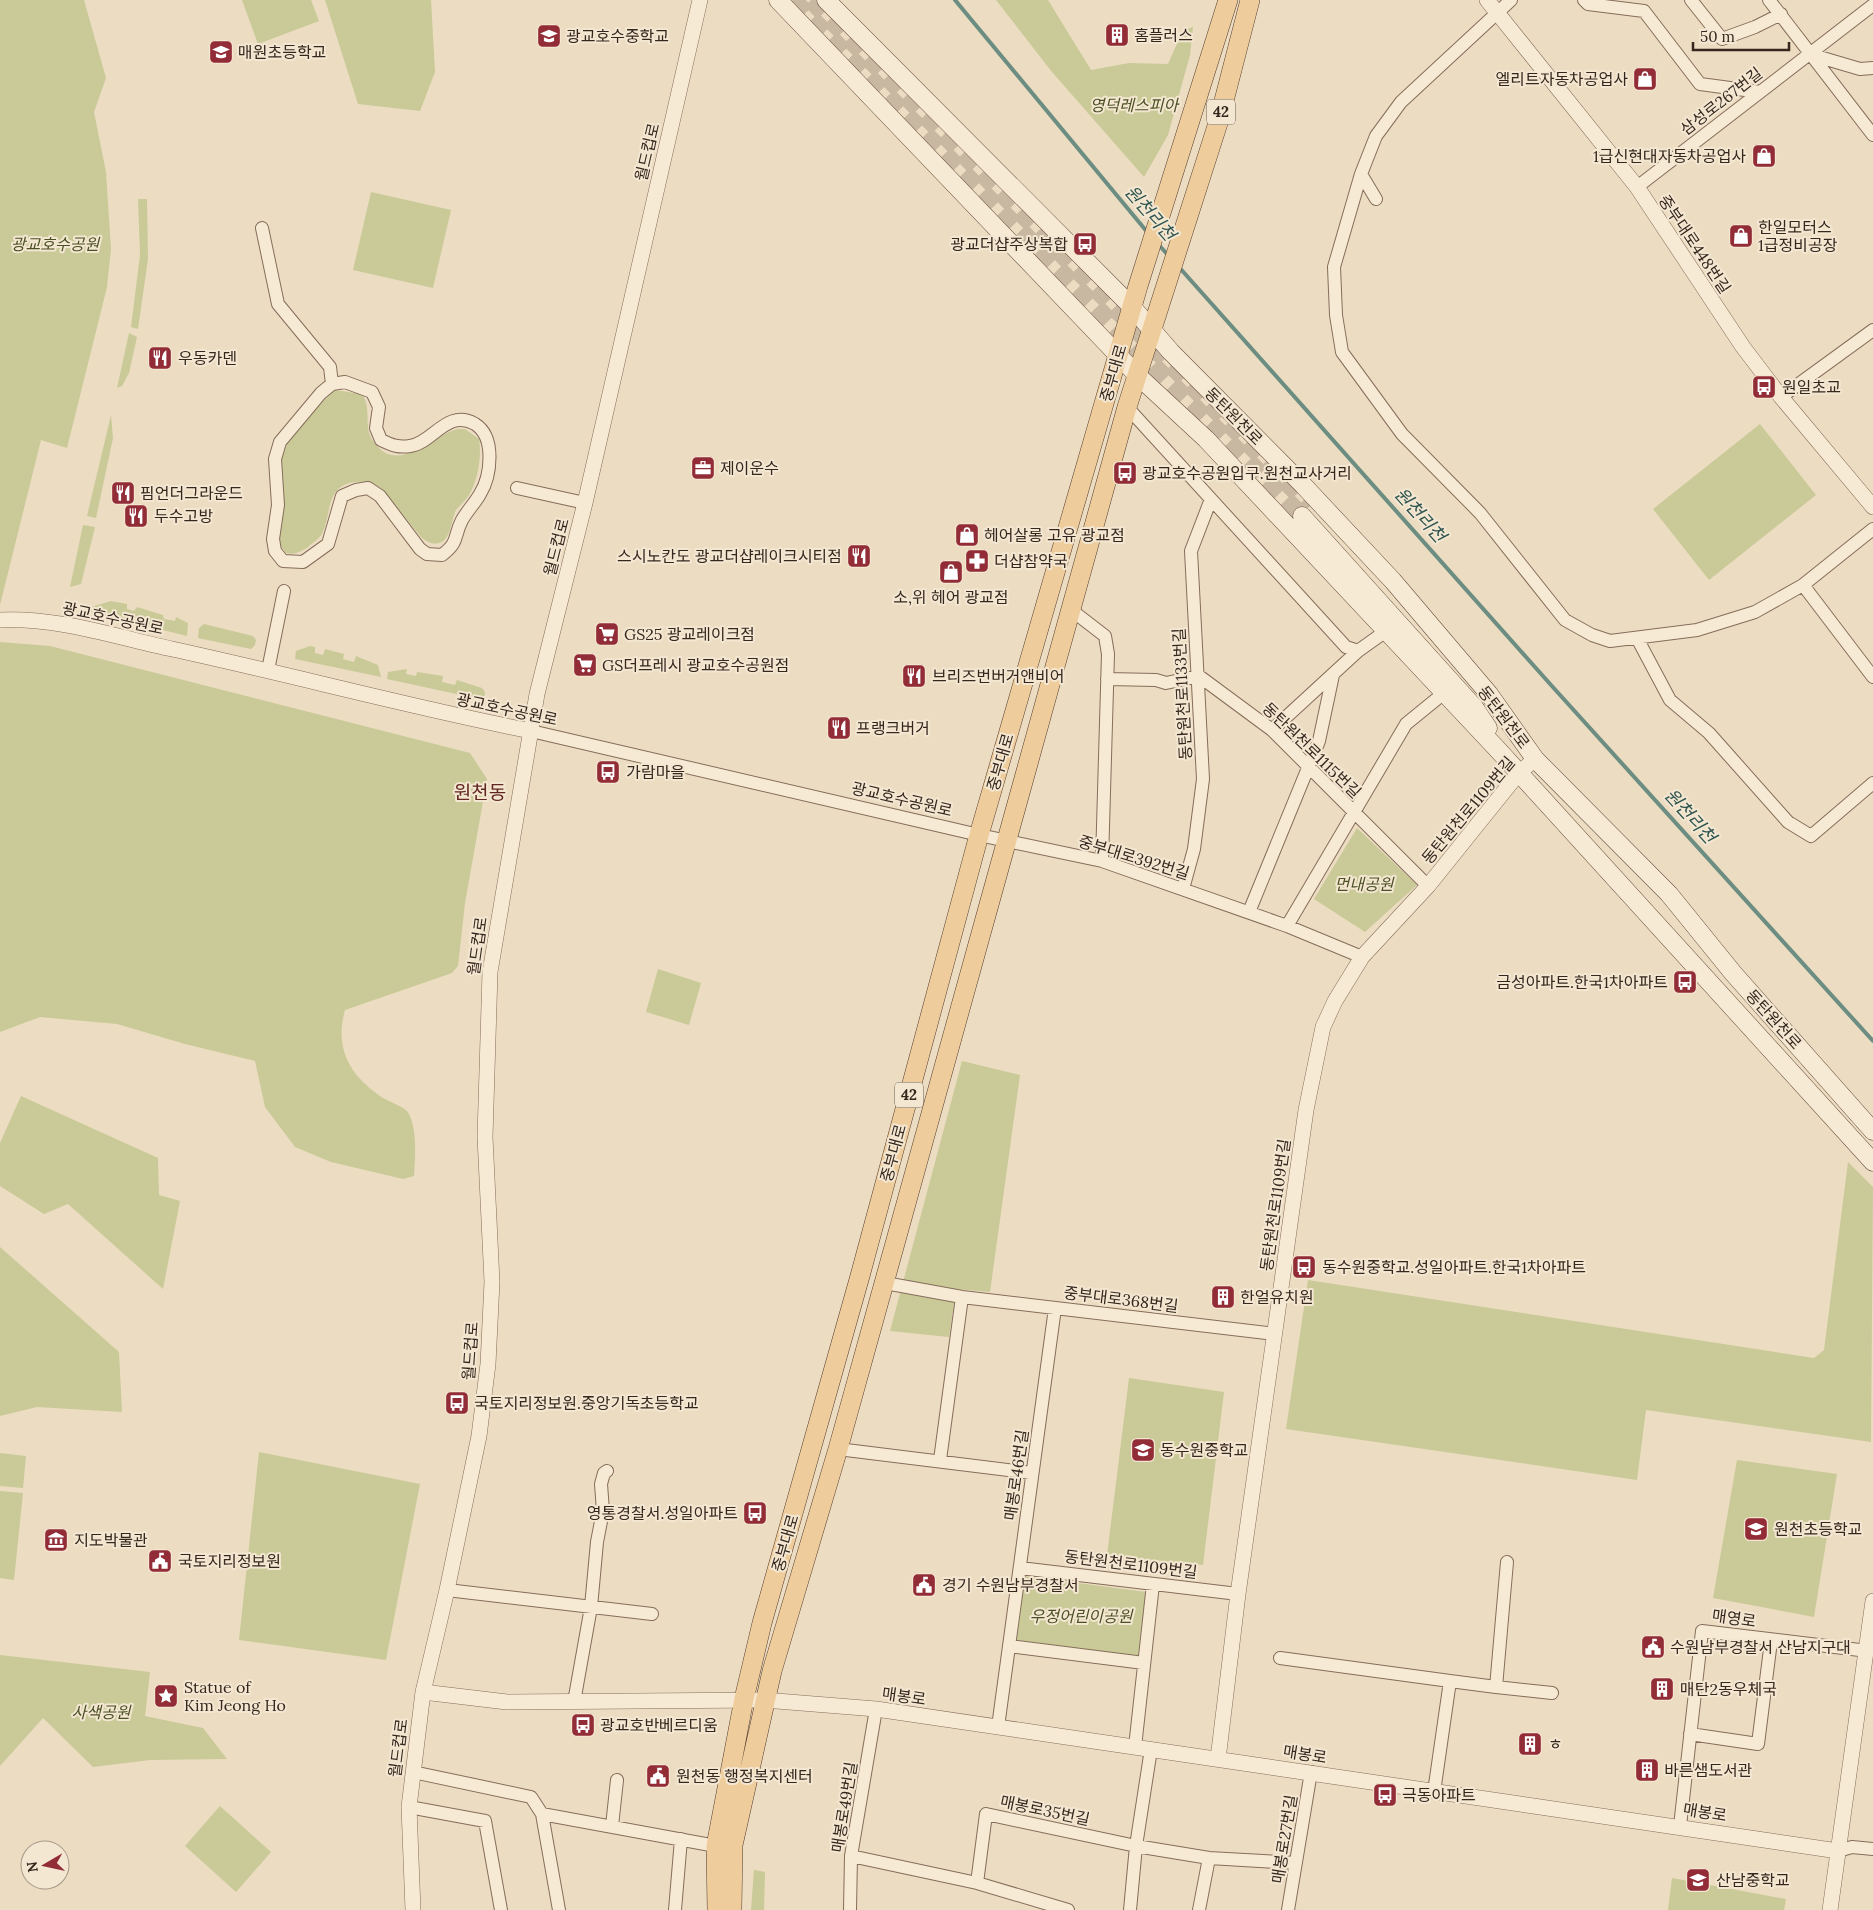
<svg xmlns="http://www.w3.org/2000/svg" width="1873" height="1910" font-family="Lora,'Noto Sans KR',serif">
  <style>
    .green { fill: #c9ca97 }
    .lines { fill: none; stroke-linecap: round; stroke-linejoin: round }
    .stream { stroke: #6c8d81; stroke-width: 4 }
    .secondary-tunnel { stroke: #c8b8a1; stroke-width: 18; stroke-dasharray: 18 9; stroke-linecap: butt }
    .minor-casing { stroke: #856d5a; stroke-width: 14 }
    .tertiary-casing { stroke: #856d5a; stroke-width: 16 }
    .secondary-casing { stroke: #674e3d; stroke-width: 19 }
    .primary-casing { stroke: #533c2e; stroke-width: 20 }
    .minor { stroke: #f7ead5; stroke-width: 12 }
    .tertiary { stroke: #f7ead5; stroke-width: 15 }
    .secondary { stroke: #f7ead5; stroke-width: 18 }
    .primary { stroke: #eecc9b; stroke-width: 19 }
    .labels { text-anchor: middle; stroke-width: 4; stroke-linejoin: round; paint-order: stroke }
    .shield { fill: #f4e7d2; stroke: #6f6154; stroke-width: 1 }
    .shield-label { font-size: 15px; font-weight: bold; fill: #36271e }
    .poi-label { font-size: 16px; fill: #36271e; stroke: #f4e7d2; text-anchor: start }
    .street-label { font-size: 16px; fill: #36271e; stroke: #f4e7d2 }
    .park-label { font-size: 16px; font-style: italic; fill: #4b5125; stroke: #f4e7d2 }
    .water-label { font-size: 18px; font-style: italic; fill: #2e554f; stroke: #f4e7d2 }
    .quarter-label { font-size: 19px; fill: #61261f; stroke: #f4e7d2 }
  </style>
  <rect width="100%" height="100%" fill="#ecdcc2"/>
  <!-- green -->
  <path class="green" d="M0,0H84L106,78L94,112L106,172L111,249L107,287L67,448L41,440L0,605Z
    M242,0H311L319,21L258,44Z
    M325,0H431L435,72L420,111L358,104Z
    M996,0H1048L1091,70L1129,63L1168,64L1183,30L1193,27L1190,55L1168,135L1144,177L1052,72Z
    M371,192L451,210L433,288L353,270Z
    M138,199H147L148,259L138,329L131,327L140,255Z
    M129,333L137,337L129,373L122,386L117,388Z
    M334,390L362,394C371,407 365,422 370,436C372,441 376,444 379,448C402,471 435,434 458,429H465L479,439C482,455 478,481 469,495C465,501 460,505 456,510C451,520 451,540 439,543C432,545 426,541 421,537L381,488C373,482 365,481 355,482C325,486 332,513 322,534C319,539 312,543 308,547C300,552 295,555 286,553L278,543L280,460L290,437Z
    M111,415L113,438L96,518L87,516Z
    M1760,424L1816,495L1709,580L1653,509Z
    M83,525L95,527L81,584L70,587Z
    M111,601L127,604V609L134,611L137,607L163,615L164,619L175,621L176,617L188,623L187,636L90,612L91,607Z
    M204,624L253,636L256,640L255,645L251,649L198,638L199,628Z
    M0,642L50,646L470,753L487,779L465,903L458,966L452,973L345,1010C334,1049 350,1076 383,1098C390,1102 402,1106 407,1111C418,1126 415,1158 414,1176L403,1179L331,1162L295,1147L265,1107L255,1061L185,1044L117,1024L40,1017L0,1032Z
    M310,646L315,647V653L323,655L325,649L344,654L343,659L354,662L356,656L378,665L381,677L295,659L296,651Z
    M407,669L406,674L416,676L417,672L443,676L442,682L455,685L457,680L482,688L485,692L484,700L387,679L388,672Z
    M1357,828L1417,885L1365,932L1314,899Z
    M658,969L701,983L689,1025L646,1012Z
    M962,1061L1020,1075L990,1292L956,1289L949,1337L890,1331Z
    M21,1096L158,1158L159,1195L180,1201L163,1289L68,1204L44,1214L0,1186V1143Z
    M1848,1162L1873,1187L1871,1442L1646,1410L1637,1480L1286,1429L1308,1280L1814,1358L1824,1350Z
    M0,1247L119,1352L122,1412L37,1407L0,1416Z
    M1129,1378L1224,1392L1203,1565L1107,1555Z
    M259,1452L420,1484L386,1660L239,1640Z
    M0,1453L26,1456L23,1488L0,1486Z
    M1737,1460L1837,1474L1814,1617L1713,1598Z
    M0,1491L23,1493L14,1580L0,1578Z
    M1025,1576L1146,1592L1138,1656L1016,1640Z
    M0,1655L150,1672L145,1716L203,1728L227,1759L150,1760L93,1767L43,1718L0,1766Z
    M220,1806L271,1852L236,1892L185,1846Z
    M754,1870L765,1872L764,1910H751Z
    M1672,1878L1786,1899L1784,1910H1668Z"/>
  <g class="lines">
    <!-- stream -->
    <path class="stream" d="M955,0L1148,233
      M1158,244L1168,255
      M1178,266L1551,685L1873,1041"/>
    <!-- secondary-tunnel -->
    <path class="secondary-tunnel" d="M793,0L1302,516
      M811,0L1310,506"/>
    <defs>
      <path id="minor" d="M1584,0L1588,4L1644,11L1700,84L1760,92
        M1691,0L1722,39L1755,27L1781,14
        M1769,0L1873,135
        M1809,54L1860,69L1873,68
        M1361,174L1334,267L1336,315L1342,352L1402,434L1480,513L1565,620L1592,635L1610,641L1697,630L1755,612L1803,585L1873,529
        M1637,187L1873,5
        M1376,199L1361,174L1376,136L1401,102L1511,0
        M262,228L278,304L330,367L332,384
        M345,382L372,392L379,407L376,428L381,440C391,445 399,448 410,446C433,443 447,408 475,424C496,437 491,476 480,494C475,503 467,511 462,520C453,537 460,541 442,555L427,554L420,549L380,496L368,488L356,490L342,496L328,544L303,562L283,561L275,551L273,539L278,505L275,459L280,442L321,393L332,384Z
        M1781,397L1873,330
        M1127,407L1346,647L1358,651
        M517,488L585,503
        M1803,585L1873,677
        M1070,609L1105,636L1108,654L1102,861
        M1637,638L1670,700L1709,733L1788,822L1811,836L1873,783
        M268,670L284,591
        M1107,679L1156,680L1166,683L1199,676L1272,730L1428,886
        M1272,730L1358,651L1386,631
        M531,731L979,835L1102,861L1287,926L1362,957
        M1183,889L1194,849L1203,779L1191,551L1211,499
        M1249,912L1319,741L1333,675
        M1287,926L1406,724L1444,693
        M885,1283L962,1297L1275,1334
        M838,1449L1032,1473
        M940,1460L962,1297
        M1020,1568L1238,1594
        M447,1590L652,1614
        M1009,1646L1144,1663
        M1280,1658L1450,1681L1434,1792
        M1450,1681L1496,1687L1507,1562
        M1496,1687L1552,1693
        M574,1702L591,1607L597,1542L603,1511L601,1484L604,1473L607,1471
        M998,1727L1055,1308
        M1690,1734L1758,1744L1771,1641
        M1135,1747L1153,1584
        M413,1772L531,1797L542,1814
        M409,1807L485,1821L501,1910
        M612,1826L617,1780
        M1680,1826L1702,1631L1868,1651
        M1838,1851L1852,1847L1873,1849
        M851,1856L977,1883L1068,1910
        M977,1883L986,1814L1136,1846L1209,1858L1296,1863
        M559,1910L542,1814L716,1846
        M675,1910L681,1839
        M850,1910L851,1856L876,1709
        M1130,1910L1136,1846L1151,1749
        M1199,1910L1209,1858
        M1288,1910L1311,1772"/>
      <path id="tertiary" d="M1487,0L1637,187L1743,347L1781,397L1873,507
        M0,620C58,617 116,637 172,649C292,675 410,707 531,731
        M423,1692L507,1702L764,1700L876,1709L1838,1851
        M1218,1759L1238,1594L1306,1110L1323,1027L1335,1001L1362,957L1428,886L1518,774L1535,759
        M413,1910L409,1807L423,1692L447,1590L479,1436L488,1364L492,1282L485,1137L490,972L537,694L585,503L700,0
        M1830,1910L1873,1601"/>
      <path id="secondary" d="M778,0L1138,376L1206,439L1499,751L1873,1162
        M826,0L1132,307L1171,352L1303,485L1393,581L1489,694L1535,759L1669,894L1733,973L1873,1131
        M1302,516L1474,707L1488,728"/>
      <path id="primary" d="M717,1910L716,1846L744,1699L762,1623L860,1276L979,835L1138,286L1228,0
        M732,1910L733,1845L772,1671L838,1449L1127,407L1219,120L1250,0"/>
    </defs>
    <!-- minor casing -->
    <use href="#minor" class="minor-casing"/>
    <!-- tertiary casing -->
    <use href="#tertiary" class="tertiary-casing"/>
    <!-- secondary casing -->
    <use href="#secondary" class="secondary-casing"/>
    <!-- primary casing -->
    <use href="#primary" class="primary-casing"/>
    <!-- minor -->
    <use href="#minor" class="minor"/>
    <!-- tertiary -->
    <use href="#tertiary" class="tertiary"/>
    <!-- secondary -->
    <use href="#secondary" class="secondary"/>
    <!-- primary -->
    <use href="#primary" class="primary"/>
  </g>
  <!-- icons -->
  <defs>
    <symbol id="building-square" viewBox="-11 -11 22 22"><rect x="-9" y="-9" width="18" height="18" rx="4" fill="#922c37" stroke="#f4e7d2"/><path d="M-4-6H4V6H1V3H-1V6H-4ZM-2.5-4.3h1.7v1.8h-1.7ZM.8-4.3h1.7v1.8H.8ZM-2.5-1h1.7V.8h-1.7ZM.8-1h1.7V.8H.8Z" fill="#fff"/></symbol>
    <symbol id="school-square" viewBox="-11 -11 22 22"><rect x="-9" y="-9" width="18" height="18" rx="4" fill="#922c37" stroke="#f4e7d2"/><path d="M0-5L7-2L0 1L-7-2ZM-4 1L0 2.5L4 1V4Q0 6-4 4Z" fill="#fff"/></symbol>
    <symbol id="shop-square" viewBox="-11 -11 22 22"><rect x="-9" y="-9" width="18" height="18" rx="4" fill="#922c37" stroke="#f4e7d2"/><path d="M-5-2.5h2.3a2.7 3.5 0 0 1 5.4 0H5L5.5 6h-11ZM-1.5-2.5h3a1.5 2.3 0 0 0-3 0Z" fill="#fff"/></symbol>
    <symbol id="bus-square" viewBox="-11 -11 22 22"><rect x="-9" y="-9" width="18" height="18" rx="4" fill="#922c37" stroke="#f4e7d2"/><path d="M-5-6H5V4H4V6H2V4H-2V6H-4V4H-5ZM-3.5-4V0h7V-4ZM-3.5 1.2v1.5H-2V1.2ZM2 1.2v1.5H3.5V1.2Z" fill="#fff"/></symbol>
    <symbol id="restaurant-square" viewBox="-11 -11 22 22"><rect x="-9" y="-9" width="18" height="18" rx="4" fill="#922c37" stroke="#f4e7d2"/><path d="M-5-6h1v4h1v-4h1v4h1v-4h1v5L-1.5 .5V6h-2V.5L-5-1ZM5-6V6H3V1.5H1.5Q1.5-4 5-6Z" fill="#fff"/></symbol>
    <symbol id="office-square" viewBox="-11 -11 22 22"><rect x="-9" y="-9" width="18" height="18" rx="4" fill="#922c37" stroke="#f4e7d2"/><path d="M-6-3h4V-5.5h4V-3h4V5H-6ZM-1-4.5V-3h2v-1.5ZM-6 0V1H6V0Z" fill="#fff"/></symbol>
    <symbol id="pharmacy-square" viewBox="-11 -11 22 22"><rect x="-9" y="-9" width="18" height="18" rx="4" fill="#922c37" stroke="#f4e7d2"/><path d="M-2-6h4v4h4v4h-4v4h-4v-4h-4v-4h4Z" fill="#fff"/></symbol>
    <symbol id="supermarket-square" viewBox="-11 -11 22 22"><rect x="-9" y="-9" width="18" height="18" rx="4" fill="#922c37" stroke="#f4e7d2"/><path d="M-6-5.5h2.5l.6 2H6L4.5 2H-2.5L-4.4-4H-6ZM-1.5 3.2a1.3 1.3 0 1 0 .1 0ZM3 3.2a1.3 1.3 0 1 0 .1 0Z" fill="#fff"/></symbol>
    <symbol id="museum-square" viewBox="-11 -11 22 22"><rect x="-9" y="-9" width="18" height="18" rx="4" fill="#922c37" stroke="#f4e7d2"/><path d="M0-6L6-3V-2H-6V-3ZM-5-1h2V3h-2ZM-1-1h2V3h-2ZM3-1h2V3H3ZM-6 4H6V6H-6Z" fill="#fff"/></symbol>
    <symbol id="civic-square" viewBox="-11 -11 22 22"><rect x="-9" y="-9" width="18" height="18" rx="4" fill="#922c37" stroke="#f4e7d2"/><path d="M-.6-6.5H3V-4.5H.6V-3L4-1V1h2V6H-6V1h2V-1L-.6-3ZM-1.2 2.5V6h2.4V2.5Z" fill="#fff"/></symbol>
    <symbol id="sight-square" viewBox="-11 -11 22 22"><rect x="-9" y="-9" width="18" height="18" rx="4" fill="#922c37" stroke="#f4e7d2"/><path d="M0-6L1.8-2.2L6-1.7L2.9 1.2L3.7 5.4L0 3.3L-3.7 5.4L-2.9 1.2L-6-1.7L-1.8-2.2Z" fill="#fff"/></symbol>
  </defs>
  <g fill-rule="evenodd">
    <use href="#building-square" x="1103" y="21" width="28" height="28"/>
    <use href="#school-square" x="535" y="22" width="28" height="28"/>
    <use href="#school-square" x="207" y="38" width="28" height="28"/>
    <use href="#shop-square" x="1631" y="65" width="28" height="28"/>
    <use href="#shop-square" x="1750" y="142" width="28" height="28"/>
    <use href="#shop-square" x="1727" y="222" width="28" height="28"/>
    <use href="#bus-square" x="1071" y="230" width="28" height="28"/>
    <use href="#restaurant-square" x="146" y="344" width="28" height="28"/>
    <use href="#bus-square" x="1750" y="373" width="28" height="28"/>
    <use href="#office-square" x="689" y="454" width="28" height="28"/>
    <use href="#bus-square" x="1111" y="459" width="28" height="28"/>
    <use href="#restaurant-square" x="109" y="479" width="28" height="28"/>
    <use href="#restaurant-square" x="122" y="502" width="28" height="28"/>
    <use href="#shop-square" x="953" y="521" width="28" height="28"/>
    <use href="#restaurant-square" x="845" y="542" width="28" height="28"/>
    <use href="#pharmacy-square" x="963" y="547" width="28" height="28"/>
    <use href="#shop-square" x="937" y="558" width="28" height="28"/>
    <use href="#supermarket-square" x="593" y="620" width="28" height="28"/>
    <use href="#supermarket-square" x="571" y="651" width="28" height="28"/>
    <use href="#restaurant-square" x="900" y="662" width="28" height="28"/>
    <use href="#restaurant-square" x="825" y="714" width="28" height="28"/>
    <use href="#bus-square" x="594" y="758" width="28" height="28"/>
    <use href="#bus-square" x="1671" y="968" width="28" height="28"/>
    <use href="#bus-square" x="1290" y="1253" width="28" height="28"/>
    <use href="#building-square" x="1209" y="1283" width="28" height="28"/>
    <use href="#bus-square" x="443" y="1389" width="28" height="28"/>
    <use href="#school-square" x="1129" y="1436" width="28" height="28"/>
    <use href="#bus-square" x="741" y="1499" width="28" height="28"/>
    <use href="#school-square" x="1742" y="1515" width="28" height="28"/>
    <use href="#museum-square" x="42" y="1526" width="28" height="28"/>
    <use href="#civic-square" x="146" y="1547" width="28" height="28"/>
    <use href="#civic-square" x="910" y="1571" width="28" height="28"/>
    <use href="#civic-square" x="1639" y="1633" width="28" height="28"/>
    <use href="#building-square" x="1648" y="1675" width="28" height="28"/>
    <use href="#sight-square" x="152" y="1682" width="28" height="28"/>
    <use href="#bus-square" x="569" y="1711" width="28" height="28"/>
    <use href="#building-square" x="1516" y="1730" width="28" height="28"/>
    <use href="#building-square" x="1633" y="1756" width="28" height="28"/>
    <use href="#civic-square" x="644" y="1762" width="28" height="28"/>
    <use href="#bus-square" x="1371" y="1781" width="28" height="28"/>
    <use href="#school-square" x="1684" y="1866" width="28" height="28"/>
  </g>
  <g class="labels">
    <!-- shield labels -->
    <g class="shield">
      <rect x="1207" y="99.5" width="28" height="25" rx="4"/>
      <rect x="895" y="1082.5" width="28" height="25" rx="4"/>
    </g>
    <g class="shield-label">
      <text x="1221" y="117">42</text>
      <text x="909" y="1100">42</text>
    </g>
    <!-- poi labels -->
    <g class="poi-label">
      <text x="1134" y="41">홈플러스</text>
      <text x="566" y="42">광교호수중학교</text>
      <text x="238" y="58">매원초등학교</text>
      <text x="1628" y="85" text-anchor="end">엘리트자동차공업사</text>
      <text x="1746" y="162" text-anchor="end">1급신현대자동차공업사</text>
      <text x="1758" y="233">한일모터스<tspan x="1758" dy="18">1급정비공장</tspan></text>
      <text x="1068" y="250" text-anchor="end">광교더샵주상복합</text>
      <text x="178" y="364">우동카덴</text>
      <text x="1782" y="393">원일초교</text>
      <text x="720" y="474">제이운수</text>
      <text x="1142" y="479">광교호수공원입구.원천교사거리</text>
      <text x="140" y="499">핌언더그라운드</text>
      <text x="154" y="522">두수고방</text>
      <text x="984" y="541">헤어살롱 고유 광교점</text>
      <text x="842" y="562" text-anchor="end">스시노칸도 광교더샵레이크시티점</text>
      <text x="994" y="567">더샵참약국</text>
      <text x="951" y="603" text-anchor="middle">소,위 헤어 광교점</text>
      <text x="624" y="640">GS25 광교레이크점</text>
      <text x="602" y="671">GS더프레시 광교호수공원점</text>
      <text x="932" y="682">브리즈번버거앤비어</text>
      <text x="856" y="734">프랭크버거</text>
      <text x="626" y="778">가람마을</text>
      <text x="1668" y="988" text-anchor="end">금성아파트.한국1차아파트</text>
      <text x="1322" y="1273">동수원중학교.성일아파트.한국1차아파트</text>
      <text x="1240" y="1303">한얼유치원</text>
      <text x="474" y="1409">국토지리정보원.중앙기독초등학교</text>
      <text x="1160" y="1456">동수원중학교</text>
      <text x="738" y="1519" text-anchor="end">영통경찰서.성일아파트</text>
      <text x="1774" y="1535">원천초등학교</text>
      <text x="74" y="1546">지도박물관</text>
      <text x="178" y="1567">국토지리정보원</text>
      <text x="942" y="1591">경기 수원남부경찰서</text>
      <text x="1670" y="1653">수원남부경찰서 산남지구대</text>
      <text x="184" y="1693">Statue of<tspan x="184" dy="18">Kim Jeong Ho</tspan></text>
      <text x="1680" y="1695">매탄2동우체국</text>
      <text x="600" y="1731">광교호반베르디움</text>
      <text x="1548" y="1750">ㅎ</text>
      <text x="1664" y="1776">바른샘도서관</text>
      <text x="676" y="1782">원천동 행정복지센터</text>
      <text x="1402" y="1801">극동아파트</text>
      <text x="1716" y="1886">산남중학교</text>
    </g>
    <!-- street labels -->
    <g class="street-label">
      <text transform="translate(1721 101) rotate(-38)" y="6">삼성로267번길</text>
      <text transform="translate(647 152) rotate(-77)" y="6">월드컵로</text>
      <text transform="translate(1695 244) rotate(56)" y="6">중부대로448번길</text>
      <text transform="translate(1113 373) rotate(-74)" y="6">중부대로</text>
      <text transform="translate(1234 416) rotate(45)" y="6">동탄원천로</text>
      <text transform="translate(556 547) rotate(-76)" y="6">월드컵로</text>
      <text transform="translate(113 618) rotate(12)" y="6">광교호수공원로</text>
      <text transform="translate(1182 694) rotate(-93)" y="6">동탄원천로1133번길</text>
      <text transform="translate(507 709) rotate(12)" y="6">광교호수공원로</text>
      <text transform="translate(1504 717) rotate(53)" y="6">동탄원천로</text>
      <text transform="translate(1312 750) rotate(44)" y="6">동탄원천로1115번길</text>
      <text transform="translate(1000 762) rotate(-74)" y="6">중부대로</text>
      <text transform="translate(902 799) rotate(13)" y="6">광교호수공원로</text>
      <text transform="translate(1468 810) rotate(-50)" y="6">동탄원천로1109번길</text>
      <text transform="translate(1134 857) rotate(17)" y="6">중부대로392번길</text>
      <text transform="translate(477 946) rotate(-82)" y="6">월드컵로</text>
      <text transform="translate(1774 1019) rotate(48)" y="6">동탄원천로</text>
      <text transform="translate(893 1153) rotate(-75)" y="6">중부대로</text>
      <text transform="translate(1275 1205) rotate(-82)" y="6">동탄원천로1109번길</text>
      <text transform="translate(1121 1299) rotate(7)" y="6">중부대로368번길</text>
      <text transform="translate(470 1351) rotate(-86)" y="6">월드컵로</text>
      <text transform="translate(1016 1475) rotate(-82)" y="6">매봉로46번길</text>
      <text transform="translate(785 1543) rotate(-74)" y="6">중부대로</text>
      <text transform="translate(1131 1564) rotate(7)" y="6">동탄원천로1109번길</text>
      <text transform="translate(1734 1618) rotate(8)" y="6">매영로</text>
      <text transform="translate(904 1696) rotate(8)" y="6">매봉로</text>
      <text transform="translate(398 1748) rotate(-83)" y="6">월드컵로</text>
      <text transform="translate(1305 1754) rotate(9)" y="6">매봉로</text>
      <text transform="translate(844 1807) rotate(-81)" y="6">매봉로49번길</text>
      <text transform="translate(1045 1810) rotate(12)" y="6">매봉로35번길</text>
      <text transform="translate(1705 1812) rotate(9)" y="6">매봉로</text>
      <text transform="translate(1284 1839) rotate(-81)" y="6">매봉로27번길</text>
    </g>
    <!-- park labels -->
    <g class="park-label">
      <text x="1134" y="111">영덕레스피아</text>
      <text x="55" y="250">광교호수공원</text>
      <text x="1364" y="890">먼내공원</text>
      <text x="1081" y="1622">우정어린이공원</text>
      <text x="101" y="1718">사색공원</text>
    </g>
    <!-- water labels -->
    <g class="water-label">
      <text transform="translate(1150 213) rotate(49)" y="6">원천리천</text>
      <text transform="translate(1420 515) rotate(48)" y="6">원천리천</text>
      <text transform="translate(1690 816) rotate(48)" y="6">원천리천</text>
    </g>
    <!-- quarter labels -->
    <g class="quarter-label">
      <text x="480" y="799">원천동</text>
    </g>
  </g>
  <!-- north arrow -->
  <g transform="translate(45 1865) rotate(261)"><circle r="24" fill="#f4e7d2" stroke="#a89a8a"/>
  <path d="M0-4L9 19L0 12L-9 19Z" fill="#922c37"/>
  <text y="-8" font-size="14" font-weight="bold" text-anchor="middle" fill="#36271e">N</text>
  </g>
  <!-- scale -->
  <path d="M1693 42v8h96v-8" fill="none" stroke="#36271e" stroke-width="2.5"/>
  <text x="1700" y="42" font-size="15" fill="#36271e" stroke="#f4e7d2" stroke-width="4" paint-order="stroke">50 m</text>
</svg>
